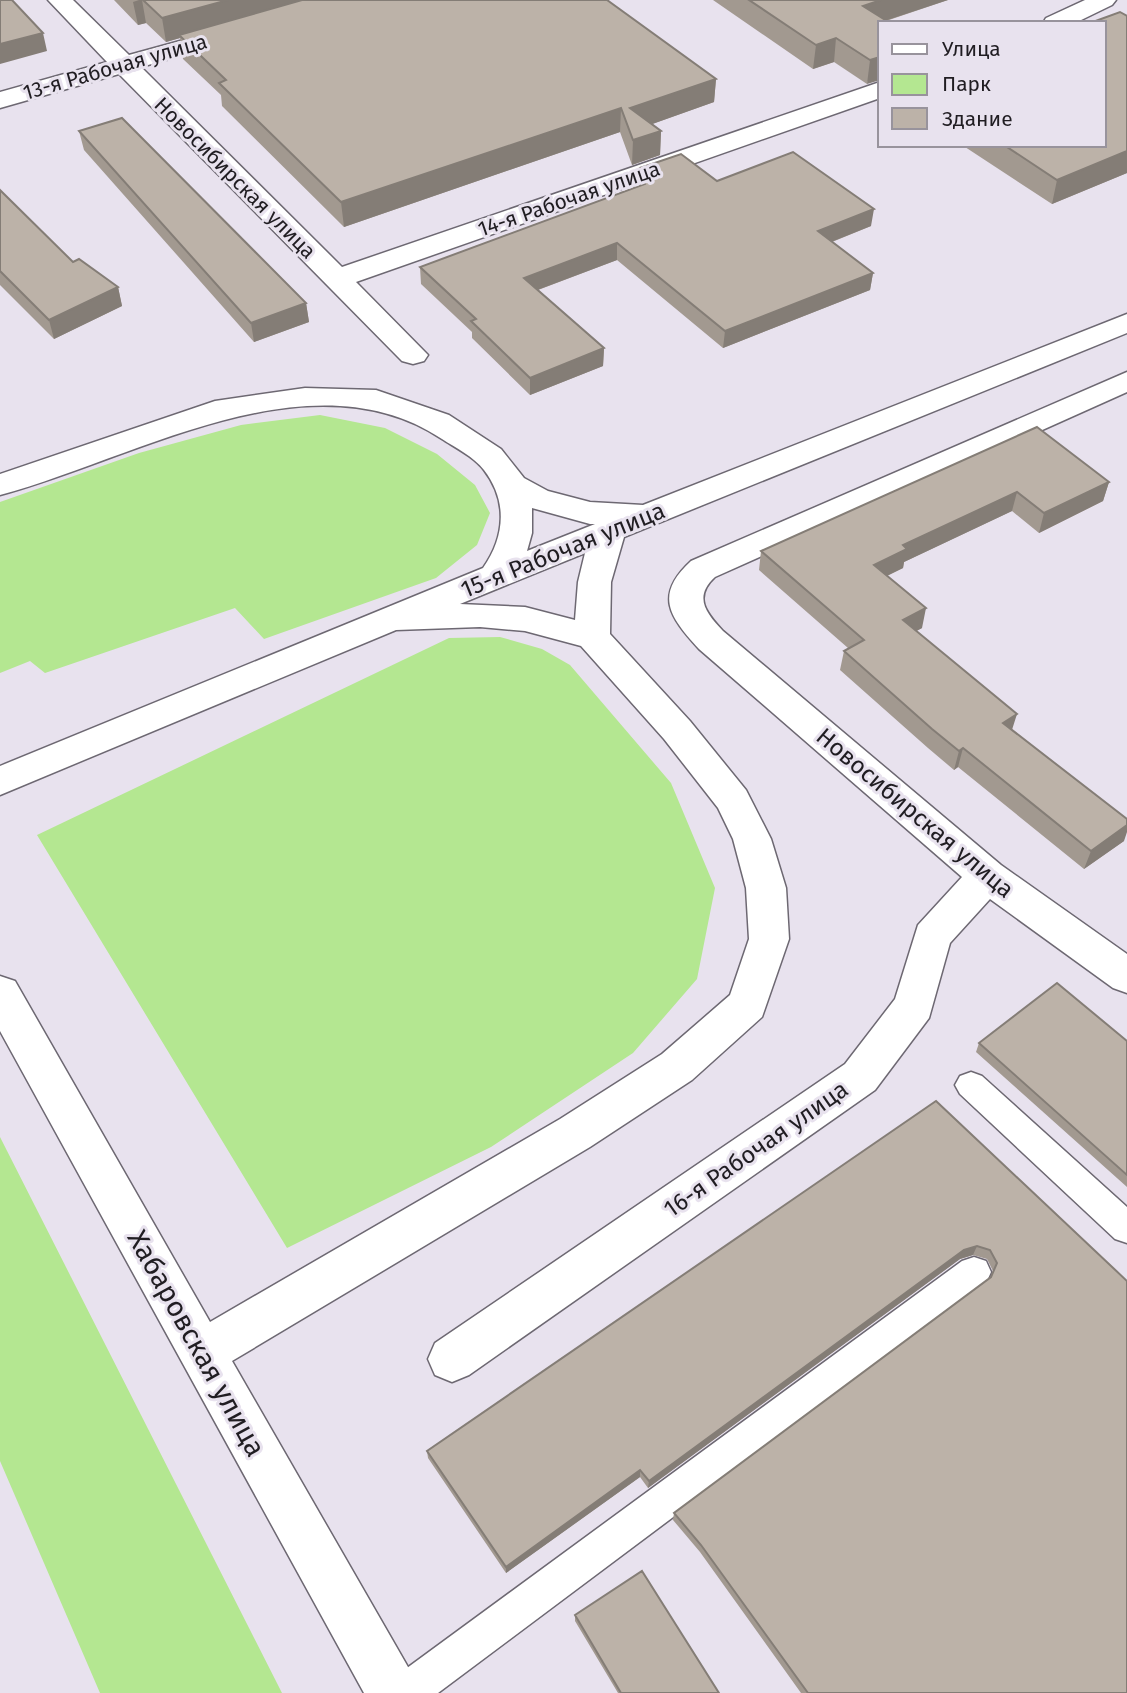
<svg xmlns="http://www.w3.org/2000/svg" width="1127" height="1693" font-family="'Fira Sans',sans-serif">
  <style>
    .green { fill: #b4e791 }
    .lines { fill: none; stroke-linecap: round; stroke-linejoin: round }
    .service-casing { stroke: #6d6872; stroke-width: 3 }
    .minor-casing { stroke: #6d6872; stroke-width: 3 }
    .secondary-casing { stroke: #6d6872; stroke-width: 3 }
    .service { fill: #fff; fill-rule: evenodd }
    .minor { fill: #fff; fill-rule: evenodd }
    .secondary { fill: #fff; fill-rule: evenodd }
    .wall { fill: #a29990 }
    .shaded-wall { fill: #847d76 }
    .building { fill: #bcb2a8; stroke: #847d76; stroke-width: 2 }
    .labels { text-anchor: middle; stroke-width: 6; stroke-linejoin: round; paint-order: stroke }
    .far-street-label { font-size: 21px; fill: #201d22; stroke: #e8e2ee }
    .street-label { font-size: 24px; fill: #201d22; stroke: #e8e2ee }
    .near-street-label { font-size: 28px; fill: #201d22; stroke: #e8e2ee }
  </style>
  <rect width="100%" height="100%" fill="#e8e2ee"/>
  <!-- green -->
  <path class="green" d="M320,415L385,428L437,454L475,485L490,513L477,545L436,578L264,639L235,608L45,673L30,661L0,673V502L139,453L241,425Z
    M500,637L542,649L570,665L671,783L715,888L697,979L633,1053L491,1147L287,1248L37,835L449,638Z
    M0,1137L282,1693H100L0,1461Z"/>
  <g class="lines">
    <defs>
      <path id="service" d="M971,1072L982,1076L1127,1207V1243L1115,1239L960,1094L955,1085L960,1076Z
        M974,1257L986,1261L991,1272L986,1283L438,1693H387L392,1679L962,1261Z"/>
      <path id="minor" d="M48,0H73L129,55L231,27L240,29L243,34L240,39L141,67L342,267L880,82V98L356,282L428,355L424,361L413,364L402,361L119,74L0,108V92L107,62Z
        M1085,0H1116L1112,5L1075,23H1043L1046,18Z
        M1127,372V392L715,577C693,597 706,613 723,631L1001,865L1127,954V993L1113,988L990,899L950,943L929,1018L875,1090L469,1375L452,1382L435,1375L428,1359L435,1343L845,1064L895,999L918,925L962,877L699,649C669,616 654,595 691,561Z"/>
      <path id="secondary" d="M1127,314V333L624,537L611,582L610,634L690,721L746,790L771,839L786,888L789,939L762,1017L692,1080L590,1147L232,1361L412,1674L420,1693H364L0,1031V976L15,981L210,1322L560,1119L662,1054L730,995L749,939L746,888L733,839L718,808L664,739L581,646L525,631L480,627L396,630L0,795V766L483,568C505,537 508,501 484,470C474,457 456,448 442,439C310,351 133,460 0,495V474L215,401L305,388L376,390L449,415L501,449L524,478L548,491L590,502L643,505ZM532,508L590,524H595L527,551L532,533ZM585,553L578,582L575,620L525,607L460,604Z"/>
    </defs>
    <!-- service casing -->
    <use href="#service" class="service-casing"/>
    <!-- minor casing -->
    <use href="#minor" class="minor-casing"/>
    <!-- secondary casing -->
    <use href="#secondary" class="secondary-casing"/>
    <!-- service -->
    <use href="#service" class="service"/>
    <!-- minor -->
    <use href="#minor" class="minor"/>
    <!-- secondary -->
    <use href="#secondary" class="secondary"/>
  </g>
  <!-- wall -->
  <path class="wall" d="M114,0H607L716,79L714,102L652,124L661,131L660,155L632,165L620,132L344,227L222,106L221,95L183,59L180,38L166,42L146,23L138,25Z
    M713,0H948L886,21L867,84L834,62L813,69Z
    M1120,12L1127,16V173L1052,204L962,145H1104V23H1090Z
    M79,131L306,303L309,322L254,342L84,150Z
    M640,168L717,181L871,226L832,242L873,273L870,290L723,348L617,260L538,290L604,348L603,366L530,395L472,338V332L421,284L420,267L640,186Z
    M0,190L73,262L118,287L122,306L54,339L0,285Z
    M1037,427L1109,482L1103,501L1039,533L1012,511L904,562L903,568L887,576L922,628L916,631L1012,730L1124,841L1084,869L958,767L954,770L928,748L840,670L844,651L848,648L759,570L761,551Z
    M1127,1041V1187L976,1052L979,1043Z
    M936,1101L1127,1281V1693H801L700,1552L673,1520L674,1513L991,1277L993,1271L987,1259L973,1255L960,1259L648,1488L640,1477L506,1573L428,1458L427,1451Z
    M575,1615L719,1693H618L575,1621Z"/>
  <!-- shaded-wall -->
  <path class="shaded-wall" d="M139,0H142L146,23L138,25L133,2Z
    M228,0H315L179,35L180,38L166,42L162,18Z
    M881,0H948L860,29L863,6Z
    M43,33L47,51L0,64V44Z
    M836,38L834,62L813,69L816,45Z
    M880,57V80L867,84L870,60Z
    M716,79L714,102L630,132V108Z
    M621,108L620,132L344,227L341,202Z
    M661,131L660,155L632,165L633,140Z
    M1127,151V173L1052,204L1057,180Z
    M874,209L871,226L816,248L818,231Z
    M617,243V260L524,295V278Z
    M873,273L870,290L723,348L725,331Z
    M118,287L122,306L54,339L49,320Z
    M306,303L309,322L254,342L251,323Z
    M604,348L603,366L530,395V378Z
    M1109,482L1103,501L1039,533L1044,513Z
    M1017,492L1012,511L904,562L903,568L870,584L874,565L903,545Z
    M926,608L922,628L900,640L903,620Z
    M1017,714L1011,733L1003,723Z
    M963,748L958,767L954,770L959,751Z
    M1127,825V832L1124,841L1084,869L1091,851Z
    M977,1246L973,1255L960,1259L648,1488L649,1481L964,1250Z
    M640,1470V1477L506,1573V1567Z"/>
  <!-- building -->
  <path class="building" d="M0,0H12L43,33L0,44Z
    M143,0H228L162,18Z
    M302,0H607L716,79L630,108L661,131L633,140L621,108L341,202L219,83L226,80L179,35Z
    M749,0H881L863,6L890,23H880V57L870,60L836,38L816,45Z
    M1120,12L1127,16V151L1057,180L1004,145H1104V23H1090Z
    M122,118L306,303L251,323L79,131Z
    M793,152L874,209L818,231L873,273L725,331L617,243L524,278L604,348L530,378L471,321L476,319L420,267L645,184L640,168L681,154L717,181Z
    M0,190L73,262L79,259L118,287L49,320L0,271Z
    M1037,427L1109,482L1044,513L1017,492L903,545L907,549L874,565L926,608L903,620L1017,714L1003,723L1127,819V825L1091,851L963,748L959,751L932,729L844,651L864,640L761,551Z
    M1057,983L1127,1041V1175L979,1043Z
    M936,1101L1127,1281V1693H808L701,1545L674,1513L991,1277L997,1263L990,1250L977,1246L964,1250L649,1481L640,1470L506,1567L427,1451Z
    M642,1571L719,1693H621L575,1615Z"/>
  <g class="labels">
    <!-- far-street labels -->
    <g class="far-street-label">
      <text transform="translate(115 67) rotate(-16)" y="7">13-я Рабочая улица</text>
      <text transform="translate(235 178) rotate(45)" y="7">Новосибирская улица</text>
      <text transform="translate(569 199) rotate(-19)" y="7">14-я Рабочая улица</text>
    </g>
    <!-- street labels -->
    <g class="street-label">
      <text transform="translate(563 550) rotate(-22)" y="8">15-я Рабочая улица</text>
      <text transform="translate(915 813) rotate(40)" y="8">Новосибирская улица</text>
      <text transform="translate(756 1149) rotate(-35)" y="8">16-я Рабочая улица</text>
    </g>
    <!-- near-street labels -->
    <g class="near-street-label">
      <text transform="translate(197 1343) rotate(61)" y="10">Хабаровская улица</text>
    </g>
  </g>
  <!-- legend -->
  <rect x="878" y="21" width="228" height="126" fill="#e8e2ee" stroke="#98939c" stroke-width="2"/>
  <rect x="892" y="44" width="35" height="10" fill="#ffffff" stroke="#98939c" stroke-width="2"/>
  <text x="942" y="56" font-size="21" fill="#201d22">Улица</text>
  <rect x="892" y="74" width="35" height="21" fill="#b4e791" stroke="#98939c" stroke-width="2"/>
  <text x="942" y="91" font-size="21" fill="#201d22">Парк</text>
  <rect x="892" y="108" width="35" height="21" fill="#bcb2a8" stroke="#98939c" stroke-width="2"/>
  <text x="942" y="126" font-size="21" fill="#201d22">Здание</text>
</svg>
